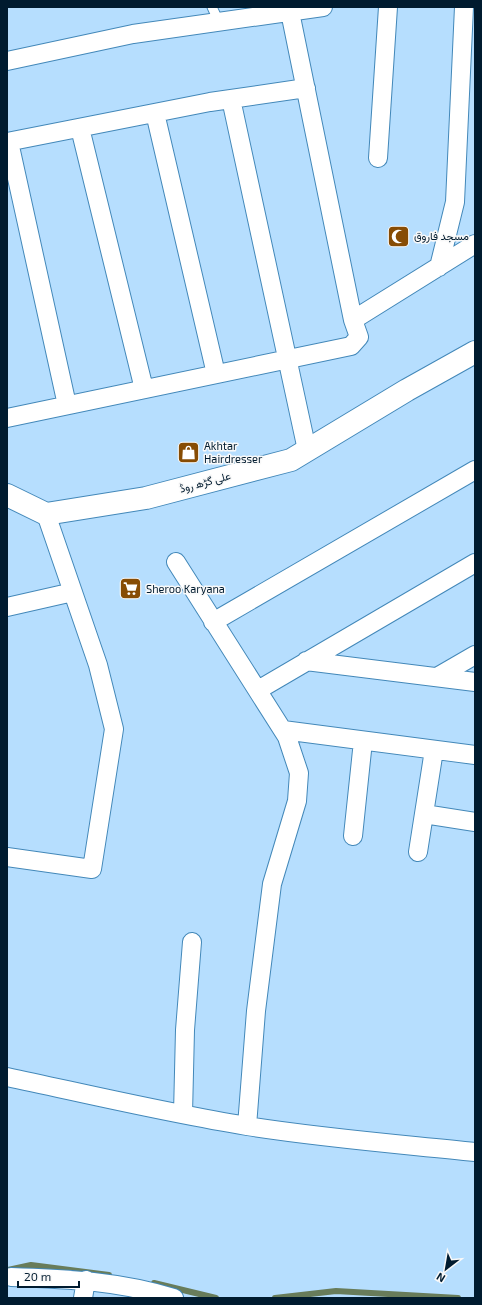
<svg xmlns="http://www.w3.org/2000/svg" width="482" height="1305" font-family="'Exo 2',Vazirmatn,sans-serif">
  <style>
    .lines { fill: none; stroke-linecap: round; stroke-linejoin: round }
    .stream { stroke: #687c5a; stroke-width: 6 }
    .service-casing { stroke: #4388b9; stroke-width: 11 }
    .minor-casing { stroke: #4388b9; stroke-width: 20 }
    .secondary-casing { stroke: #4388b9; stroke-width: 24 }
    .service { stroke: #fff; stroke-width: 9 }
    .minor { stroke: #fff; stroke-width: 18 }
    .secondary { stroke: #fff; stroke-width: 22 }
    .labels { text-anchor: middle; stroke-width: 3; stroke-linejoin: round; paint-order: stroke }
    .poi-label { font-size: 11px; fill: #001b2f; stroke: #f9f9f9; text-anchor: start }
    .street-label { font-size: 11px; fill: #001b2f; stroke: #f9f9f9 }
  </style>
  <rect width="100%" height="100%" fill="#b6defe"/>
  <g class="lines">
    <!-- stream -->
    <path class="stream" d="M8,1270L31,1265L109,1275
      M154,1283L216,1298
      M275,1298L336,1291L458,1298"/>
    <defs>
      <path id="service" d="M212,7L219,22"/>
      <path id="minor" d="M7,61L133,34L323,7
        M231,99L307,450
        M155,113L216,374
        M80,128L144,389
        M7,142L210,102L306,88
        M9,142L67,405
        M378,158L388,7
        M439,267L455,202L464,7
        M353,320L475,244
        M7,418L351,346L359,337L353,320L290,12
        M176,562L287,737L299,773L297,801L272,884L256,1011L247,1126
        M7,607L73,592
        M213,622L475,470
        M306,661L475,682
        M437,677L475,655
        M258,690L475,563
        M283,730L475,755
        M424,814L475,822
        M353,836L363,741
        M418,852L434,750
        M7,857L92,869L114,729L98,665L46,514
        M7,1077C87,1094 166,1113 247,1126C322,1138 399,1144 475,1152
        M183,1114L185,1030L192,942
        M11,1277C68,1279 119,1281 174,1298
        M83,1298L86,1280"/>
      <path id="secondary" d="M7,495L46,514L146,498L291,460L407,390L475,352"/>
    </defs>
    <!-- service casing -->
    <use href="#service" class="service-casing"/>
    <!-- minor casing -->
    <use href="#minor" class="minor-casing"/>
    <!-- secondary casing -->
    <use href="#secondary" class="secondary-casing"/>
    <!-- service -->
    <use href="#service" class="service"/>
    <!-- minor -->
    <use href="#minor" class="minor"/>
    <!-- secondary -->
    <use href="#secondary" class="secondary"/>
  </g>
  <!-- icons -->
  <defs>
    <symbol id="mosque-square" viewBox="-11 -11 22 22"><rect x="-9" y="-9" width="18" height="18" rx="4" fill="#874c04" stroke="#f9f9f9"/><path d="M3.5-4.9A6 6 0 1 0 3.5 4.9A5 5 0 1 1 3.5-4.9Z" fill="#fff"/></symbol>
    <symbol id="shop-square" viewBox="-11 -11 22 22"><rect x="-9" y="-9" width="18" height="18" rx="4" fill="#874c04" stroke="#f9f9f9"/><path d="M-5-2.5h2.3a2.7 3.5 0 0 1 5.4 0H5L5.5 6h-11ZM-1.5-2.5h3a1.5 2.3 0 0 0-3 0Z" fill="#fff"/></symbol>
    <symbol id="supermarket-square" viewBox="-11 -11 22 22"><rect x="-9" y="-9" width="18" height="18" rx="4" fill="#874c04" stroke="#f9f9f9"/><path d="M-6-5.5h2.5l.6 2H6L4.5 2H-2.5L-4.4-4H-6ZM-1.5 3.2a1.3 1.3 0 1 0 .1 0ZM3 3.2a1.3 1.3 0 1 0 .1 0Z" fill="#fff"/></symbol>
  </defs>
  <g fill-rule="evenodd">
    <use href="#mosque-square" x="386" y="224" width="25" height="25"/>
    <use href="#shop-square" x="176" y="440" width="25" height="25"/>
    <use href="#supermarket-square" x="118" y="576" width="25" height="25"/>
  </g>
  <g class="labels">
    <!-- poi labels -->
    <g class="poi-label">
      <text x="414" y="240">مسجد فاروق</text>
      <text x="204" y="450">Akhtar<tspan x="204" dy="13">Hairdresser</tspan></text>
      <text x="146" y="593">Sheroo Karyana</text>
    </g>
    <!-- street labels -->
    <g class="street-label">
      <text transform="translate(205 482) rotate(-15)" y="4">علی گڑھ روڈ</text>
    </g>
  </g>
  <!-- border -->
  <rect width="482" height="1305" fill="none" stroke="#001b2f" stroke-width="16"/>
  <!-- north arrow -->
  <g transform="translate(446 1269) rotate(211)" stroke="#f9f9f9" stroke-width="3" paint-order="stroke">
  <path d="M0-3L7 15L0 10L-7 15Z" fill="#001b2f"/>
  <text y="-6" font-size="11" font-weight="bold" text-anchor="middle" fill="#001b2f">N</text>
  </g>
  <!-- scale -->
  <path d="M18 1281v6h61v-6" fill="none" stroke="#001b2f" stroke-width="2"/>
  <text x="24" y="1281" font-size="12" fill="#001b2f" stroke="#f9f9f9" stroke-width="3" paint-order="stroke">20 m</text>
</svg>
